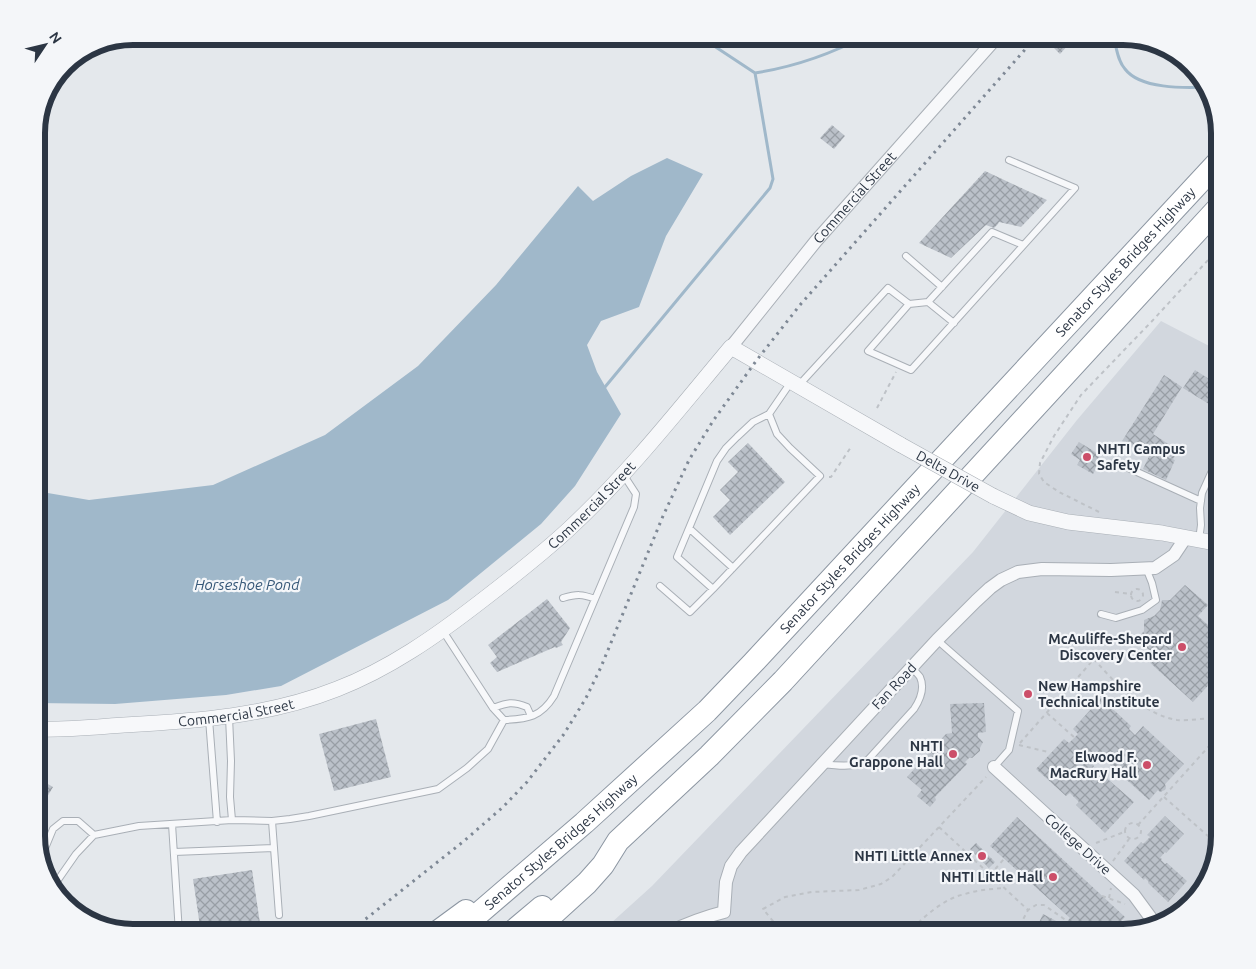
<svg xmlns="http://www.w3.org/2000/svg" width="1256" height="969" font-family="Ubuntu,sans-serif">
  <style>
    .built { fill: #d2d7de }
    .water { fill: #a0b8ca }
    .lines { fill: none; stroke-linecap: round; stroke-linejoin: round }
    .stream { stroke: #a0b8ca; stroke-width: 3 }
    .building { fill: url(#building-cross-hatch) }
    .service-casing { stroke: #a9afb6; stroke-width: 8 }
    .minor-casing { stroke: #a9afb6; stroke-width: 14 }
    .tertiary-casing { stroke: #a9afb6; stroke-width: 16 }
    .motorway-casing { stroke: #8c96a2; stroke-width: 24 }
    .path { stroke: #bec2c7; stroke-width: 2; stroke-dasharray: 4 4; stroke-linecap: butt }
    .service { stroke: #f7f8fa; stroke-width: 6 }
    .minor { stroke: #f7f8fa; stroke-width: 12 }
    .tertiary { stroke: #f7f8fa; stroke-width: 15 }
    .motorway { stroke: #fff; stroke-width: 22 }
    .rail { stroke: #7e8895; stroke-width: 3; stroke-dasharray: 2.5 5; stroke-linecap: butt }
    .tertiary-bridge-casing { stroke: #a9afb6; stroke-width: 16; stroke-linecap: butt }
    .tertiary-bridge { stroke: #f7f8fa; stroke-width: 15 }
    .poi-dot { fill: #cc4e69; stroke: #f4f6f9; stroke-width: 2 }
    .labels { text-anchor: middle; stroke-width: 4.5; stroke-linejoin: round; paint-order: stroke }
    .street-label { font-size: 14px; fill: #2c3644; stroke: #f4f6f9 }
    .poi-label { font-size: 14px; font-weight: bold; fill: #2c3644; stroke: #f4f6f9; text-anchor: end }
    .water-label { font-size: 15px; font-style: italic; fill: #365878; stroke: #f4f6f9 }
    .rim { fill: none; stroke: #2c3644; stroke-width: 6 }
  </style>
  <defs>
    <pattern id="building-cross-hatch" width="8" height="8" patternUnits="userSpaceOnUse" patternTransform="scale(1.25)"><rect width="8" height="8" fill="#bbc1c9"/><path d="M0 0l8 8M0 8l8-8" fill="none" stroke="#989ea5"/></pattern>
  </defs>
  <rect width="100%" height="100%" fill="#e4e8ec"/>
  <!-- built -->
  <path class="built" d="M1161,321L1215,349L1220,356V836L1200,895L1166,923L1123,933H600L652,886L973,552L1077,420Z"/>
  <!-- water -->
  <path class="water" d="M667,158L703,174L666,236L639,307L601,321L587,345L597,372L621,414L575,486L541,524L448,600L281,686L226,695L115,704L36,703V491L89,500L213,485L325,435L418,366L496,285L578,186L593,201L631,176Z"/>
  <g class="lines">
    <!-- stream -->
    <path class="stream" d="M699,36L755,73C793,67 831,54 865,36
      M1113,36C1117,48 1117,60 1125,69C1140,89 1184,88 1207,87
      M605,387L770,188L773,179L755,73"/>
  </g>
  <!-- building -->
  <path class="building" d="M1063,37L1070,43L1060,54L1054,48Z
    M832,125L845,136L834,149L820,138Z
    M985,171L1047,200L1021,227L999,222L998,224L994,228L986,225L951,258L919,243Z
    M1195,370L1220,386V411L1183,388Z
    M1164,375L1182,387L1153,434L1179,451L1173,459L1152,445L1145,456L1122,441Z
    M1079,442L1100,455L1098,459L1101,460L1093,474L1077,465L1080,460L1071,454Z
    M748,443L785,482L730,535L713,517L730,500L720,490L738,472L728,462Z
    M1152,450L1175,460L1166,480L1143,469Z
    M1185,585L1208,605L1198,616L1220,636V682L1218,684L1214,679L1193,702L1147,660L1153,654L1137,639L1144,631V620L1154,616L1160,610L1162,600H1170Z
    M547,599L570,628L561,642L563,645L556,648L555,647L497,672L490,663L497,657L488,645Z
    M1101,698L1131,726L1129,729L1135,735L1143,726L1184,764L1165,784L1166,788L1165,790L1160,792L1158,790L1149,800L1098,754L1090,762L1094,766L1091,770L1100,778L1103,775L1134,802L1105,833L1076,805L1079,802L1070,793L1066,796L1036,769L1064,739L1069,743L1078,734L1073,729Z
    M984,703L986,732L978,733V737L983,742L980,748V751L972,758H969L965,762L967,764L935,797L936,800L930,807L917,796L922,790L907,777L946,734L952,733L950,704Z
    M376,719L391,777L334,791L319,734Z
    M36,777L53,787L36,816Z
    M1165,816L1184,834L1166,853L1165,852L1160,858L1162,859L1161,860L1165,864L1167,863L1187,881L1168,902L1148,883L1149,882L1145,878L1144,880L1124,861L1141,842L1143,844L1150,837L1147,835Z
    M1017,817L1125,917L1110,933H1034L1043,914L1064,925L1070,918L990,846Z
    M36,842L43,845L39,852Z
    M976,843L995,862L989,868L970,849Z
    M252,870L261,930L246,933H226V931L211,933H201L193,879Z"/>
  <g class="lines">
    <defs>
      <path id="service" d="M906,256L942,287
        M928,302L954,323
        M909,304L928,302L992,232L1023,245
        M799,385L888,288L909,304L868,351L911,370L1075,188L1009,160
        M1115,462L1201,501
        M690,529L733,568
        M1199,540L1201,525L1200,508L1202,493L1211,473L1220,461
        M660,586L690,612L713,589L677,557L717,461L726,448L737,437L753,422L769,414L791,382
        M713,589L820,476L790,448L777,434L769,414
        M563,598C577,594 582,594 595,599
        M1101,614L1116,618L1142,610L1156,600L1152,583L1146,568
        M443,631L493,708L504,720
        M937,640L1018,711L1009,750L994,767
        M493,708C507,703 512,701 527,707L531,716
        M229,717L231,761L230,797L232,820
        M209,719L217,822
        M823,764C838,766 851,767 865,763L914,709C920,700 925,688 920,677C918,674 914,671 912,667
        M272,821L279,915
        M172,824L179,933
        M174,852L274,848
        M41,858L53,829L63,821H78L94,835L139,826L232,820L272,821L290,819L309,816L438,789L467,768L488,749L504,720C528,719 541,717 554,696L634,507L636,494L623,474
        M53,887L76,854L94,835"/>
      <g id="minor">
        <path id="s1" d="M731,347L816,241L998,36"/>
        <path d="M994,767L1134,895L1156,925"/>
        <path d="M667,933C686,924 704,917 724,912L726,882L731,866L741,852L937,640L976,601L990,588L1001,580L1018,572L1042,569L1111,570L1155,568L1174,555L1186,537"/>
      </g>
      <g id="tertiary">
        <path d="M993,496L1029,513L1068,522L1162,533L1220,544"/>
        <path id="s2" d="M36,729C66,730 95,727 124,725C197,721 269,716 337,689C389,669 436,636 480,602C510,579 541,555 570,528C629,473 679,409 731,347L901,445"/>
      </g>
      <g id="motorway">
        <path d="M436,933L466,911"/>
        <path id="s3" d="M456,933L584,823L707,711L753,663L1220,160"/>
        <path d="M511,933L542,907"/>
        <path d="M532,933L587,883L603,865L618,841L709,756L783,681L1220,206"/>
      </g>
    </defs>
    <!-- service casing -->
    <use href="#service" class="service-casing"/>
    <!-- minor casing -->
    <use href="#minor" class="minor-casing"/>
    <!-- tertiary casing -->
    <use href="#tertiary" class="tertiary-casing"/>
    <!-- motorway casing -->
    <use href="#motorway" class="motorway-casing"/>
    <!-- path -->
    <path class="path" d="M877,408L896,372
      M829,477H831L851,447
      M1099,512L1059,492L1044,482L1039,474L1040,463L1054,436L1081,395L1154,319L1220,247
      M1131 595a6 6 0 1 1 12 0a6 6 0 1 1-12 0Z
      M1115,592L1131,594
      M1047,713L1075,738
      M1020,743L1094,659C1115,683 1144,715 1177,720C1188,721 1208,718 1220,717
      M1019,745L1048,752
      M1164,797L1217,844
      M1125 831a8 8 0 1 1 16 0a8 8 0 1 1-16 0Z
      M1138,825L1220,734
      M939,827L1028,910L1036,905H1044L1067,921
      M1096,843L1124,832
      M1113,861L1129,839
      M990,875L1004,859
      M1102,896L1125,904
      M1194,896L1198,888L1205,880
      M1109,898L1111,888
      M1181,911L1194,896L1196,898
      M784,933L782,932L763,909L785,897L812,892L859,890L881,884L892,877L986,777
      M852,933L902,925H915
      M906,933C924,918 942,899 965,894C978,890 991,889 1004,888
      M1016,933L1028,910"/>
    <!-- service -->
    <use href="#service" class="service"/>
    <!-- minor -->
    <use href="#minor" class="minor"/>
    <!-- tertiary -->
    <use href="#tertiary" class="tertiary"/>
    <!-- motorway -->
    <use href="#motorway" class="motorway"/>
    <!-- rail -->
    <path class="rail" d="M348,933L464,841L503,807L527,782L564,734L586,698L601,667L663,516L689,460L713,421L756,361L800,305L1037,36"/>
    <defs>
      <g id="tertiary-bridge">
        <path id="s4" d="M901,445L993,496"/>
      </g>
    </defs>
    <!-- tertiary-bridge casing -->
    <use href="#tertiary-bridge" class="tertiary-bridge-casing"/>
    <!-- tertiary-bridge -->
    <use href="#tertiary-bridge" class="tertiary-bridge"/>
  </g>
  <!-- markers -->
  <g class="poi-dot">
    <circle cx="1087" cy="457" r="5"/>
    <circle cx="1182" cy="647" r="5"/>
    <circle cx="1028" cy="694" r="5"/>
    <circle cx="953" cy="754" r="5"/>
    <circle cx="1147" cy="765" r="5"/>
    <circle cx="982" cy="856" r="5"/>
    <circle cx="1053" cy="877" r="5"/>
  </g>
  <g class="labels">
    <!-- street labels -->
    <g class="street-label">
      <text dy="5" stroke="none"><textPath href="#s1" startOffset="194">Commercial Street</textPath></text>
      <text dy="5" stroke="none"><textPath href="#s3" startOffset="949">Senator Styles Bridges Highway</textPath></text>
      <text dy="5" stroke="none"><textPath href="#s4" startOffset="54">Delta Drive</textPath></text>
      <text dy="5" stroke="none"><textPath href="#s2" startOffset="621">Commercial Street</textPath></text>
      <text dy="5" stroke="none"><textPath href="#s3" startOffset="544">Senator Styles Bridges Highway</textPath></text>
      <text transform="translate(894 686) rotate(-47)" y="5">Fan Road</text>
      <text dy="5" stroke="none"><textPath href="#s2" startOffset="201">Commercial Street</textPath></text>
      <text dy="5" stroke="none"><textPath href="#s3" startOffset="139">Senator Styles Bridges Highway</textPath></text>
      <text transform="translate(1078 844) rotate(42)" y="5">College Drive</text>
    </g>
    <!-- poi labels -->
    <g class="poi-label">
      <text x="1097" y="454" text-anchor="start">NHTI Campus<tspan x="1097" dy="16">Safety</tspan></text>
      <text x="1172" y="644">McAuliffe-Shepard<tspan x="1172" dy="16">Discovery Center</tspan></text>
      <text x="1038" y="691" text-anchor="start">New Hampshire<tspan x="1038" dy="16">Technical Institute</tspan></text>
      <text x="943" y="751">NHTI<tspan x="943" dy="16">Grappone Hall</tspan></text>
      <text x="1137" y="762">Elwood F.<tspan x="1137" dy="16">MacRury Hall</tspan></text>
      <text x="972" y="861">NHTI Little Annex</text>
      <text x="1043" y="882">NHTI Little Hall</text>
    </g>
    <!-- water labels -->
    <g class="water-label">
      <text x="247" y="590">Horseshoe Pond</text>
    </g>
  </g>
  <!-- crop -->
  <path d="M0 0H1256V969H0ZM133 45H1123A88 88 0 0 1 1211 133V836A88 88 0 0 1 1123 924H133A88 88 0 0 1 45 836V133A88 88 0 0 1 133 45Z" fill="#f4f6f9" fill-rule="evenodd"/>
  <path class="rim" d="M133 45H1123A88 88 0 0 1 1211 133V836A88 88 0 0 1 1123 924H133A88 88 0 0 1 45 836V133A88 88 0 0 1 133 45Z"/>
  <!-- north arrow -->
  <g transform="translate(45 45) rotate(55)" stroke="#f4f6f9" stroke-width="4" paint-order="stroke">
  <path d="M0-4L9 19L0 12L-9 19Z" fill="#2c3644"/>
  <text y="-8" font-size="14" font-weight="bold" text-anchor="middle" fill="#2c3644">N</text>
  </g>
</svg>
